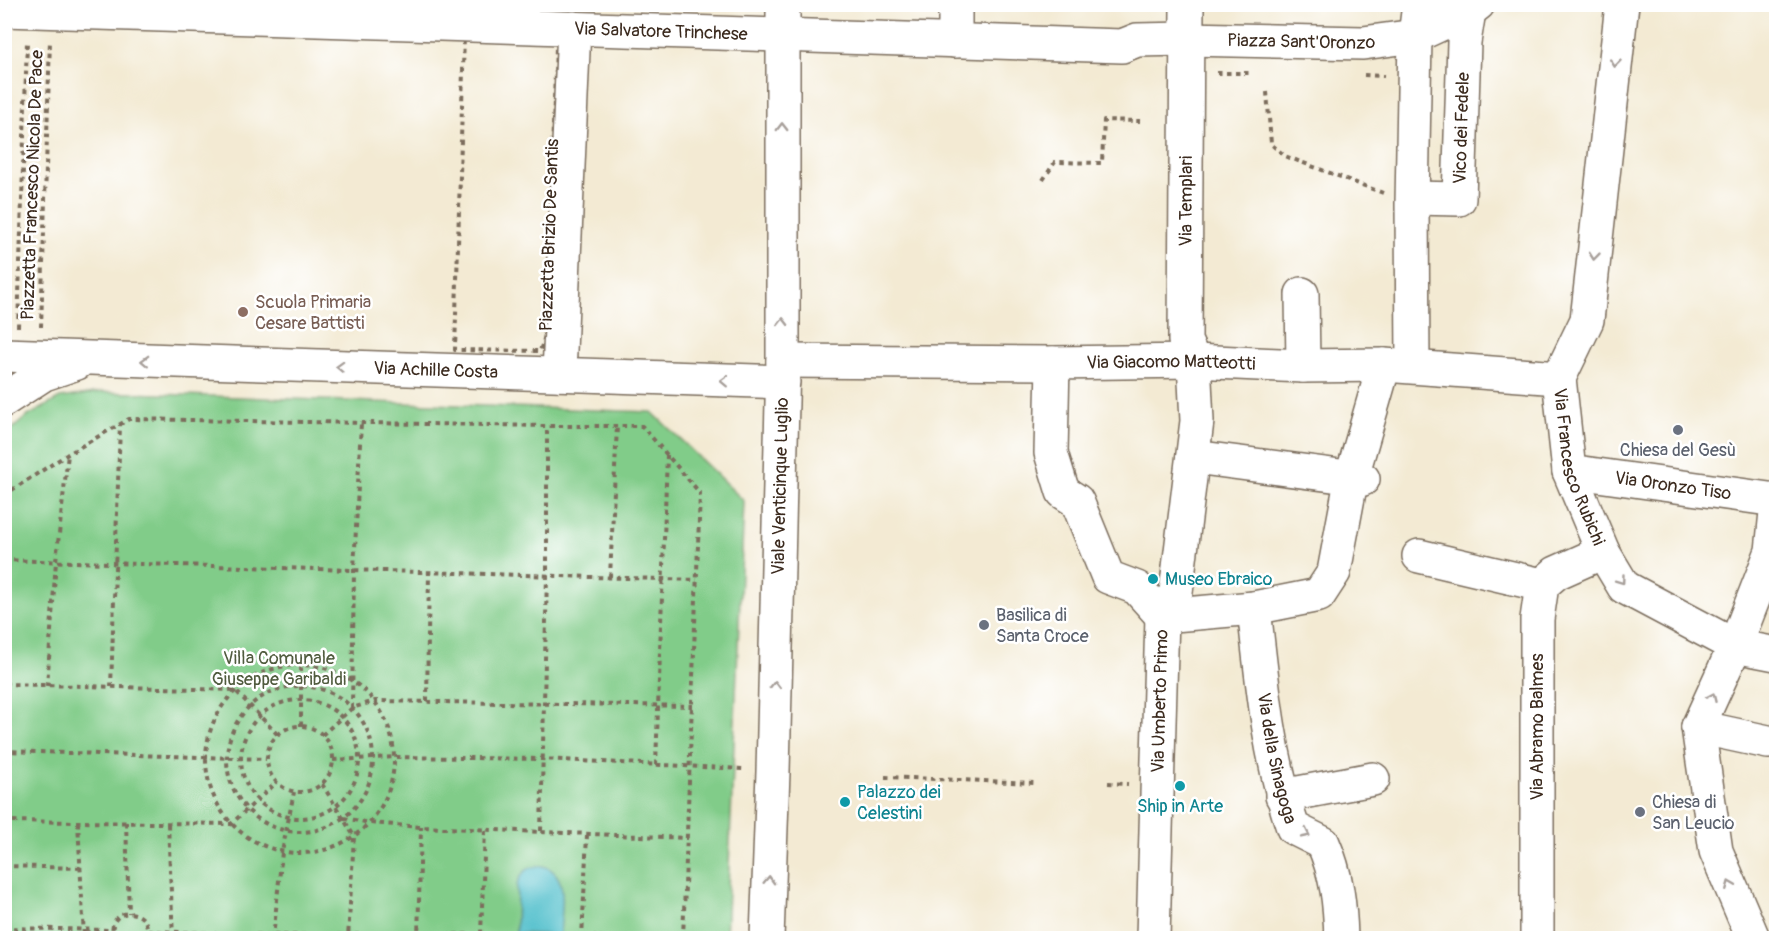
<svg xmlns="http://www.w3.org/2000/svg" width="1781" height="943" font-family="Pangolin,sans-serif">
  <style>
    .green { fill: #81cc89; stroke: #5e7b54; stroke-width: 1.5 }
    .water { fill: #53c0cc; stroke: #477575; stroke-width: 1.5 }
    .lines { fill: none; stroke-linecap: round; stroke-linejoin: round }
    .minor-casing { stroke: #7b6d5d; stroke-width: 36 }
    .path { stroke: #7b6d5d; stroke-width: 4; stroke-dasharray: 4.5 4.5; stroke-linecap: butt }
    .minor { stroke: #fff; stroke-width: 33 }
    .oneway { stroke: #a79f9a }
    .education-dot { fill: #8d6e63; stroke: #fff; stroke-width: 2 }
    .worship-dot { fill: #6b7280; stroke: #fff; stroke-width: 2 }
    .culture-dot { fill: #0f9aa8; stroke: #fff; stroke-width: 2 }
    .labels { text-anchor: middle; stroke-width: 5; stroke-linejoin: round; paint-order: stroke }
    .street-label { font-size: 18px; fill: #3b2a1e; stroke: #fff }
    .education-label { font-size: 18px; fill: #785e54; stroke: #fff; text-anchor: start }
    .worship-label { font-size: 18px; fill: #5b616d; stroke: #fff; text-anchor: start }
    .culture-label { font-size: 18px; fill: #0d838f; stroke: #fff; text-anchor: start }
    .park-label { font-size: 18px; fill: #505b3e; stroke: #fff }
  </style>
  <rect width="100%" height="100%" fill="#fff"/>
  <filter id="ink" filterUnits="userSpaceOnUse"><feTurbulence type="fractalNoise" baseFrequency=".0167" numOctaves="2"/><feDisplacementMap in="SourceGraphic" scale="12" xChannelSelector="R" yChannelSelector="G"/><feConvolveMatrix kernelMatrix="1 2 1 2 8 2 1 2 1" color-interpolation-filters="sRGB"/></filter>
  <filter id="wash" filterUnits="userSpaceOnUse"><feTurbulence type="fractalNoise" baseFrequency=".008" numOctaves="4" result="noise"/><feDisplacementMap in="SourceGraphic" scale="24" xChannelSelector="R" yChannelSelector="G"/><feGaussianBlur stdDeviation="1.35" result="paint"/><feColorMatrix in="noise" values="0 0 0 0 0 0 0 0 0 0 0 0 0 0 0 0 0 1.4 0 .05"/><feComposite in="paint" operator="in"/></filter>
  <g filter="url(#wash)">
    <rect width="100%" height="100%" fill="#f3ead3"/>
    <!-- green -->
    <path class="green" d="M102,392L652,412L744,501L726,938H5L4,436L26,417L60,398Z"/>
    <!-- water -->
    <path class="water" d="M543,866C571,874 561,911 560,935L516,933L517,885C521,871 529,866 543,866Z"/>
  </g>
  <g filter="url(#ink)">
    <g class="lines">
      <defs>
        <g id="minor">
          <path id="s1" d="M1622,4L1587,320L1559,378L1569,471L1603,552L1624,587L1735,646L1776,654"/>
          <path id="s2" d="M4,10L1122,46L1137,40L1187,39L1363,43L1415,36L1469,11L1478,4"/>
          <path d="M955,41V4"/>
          <path id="s3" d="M1413,198L1459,199L1464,42L1469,11"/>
          <path d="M1302,294L1303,366"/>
          <path id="s4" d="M4,355L783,382"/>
          <path id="s5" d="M783,361L1053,363L1194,361L1303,366L1384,365L1559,378"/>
          <path d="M1053,363L1051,453L1063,492L1077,501L1108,577L1137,588L1162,616"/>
          <path d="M1413,366L1412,204L1415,36L1419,4"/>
          <path d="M559,374L574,28"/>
          <path d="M4,400L44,374L77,363"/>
          <path d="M1194,457L1363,479"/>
          <path id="s6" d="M1569,471L1776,500"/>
          <path d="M1419,556L1542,585"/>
          <path id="s7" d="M1254,608C1262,682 1269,758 1293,828L1323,843C1337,875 1340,904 1341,938"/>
          <path d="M1162,616L1254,608L1319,595L1334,572L1352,476L1384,365"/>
          <path d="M1698,727L1768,742"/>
          <path d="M1282,796L1373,779"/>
          <path id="s8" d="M767,938L773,772L783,361V4"/>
          <path id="s9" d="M1153,938L1162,616L1176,592L1197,421L1194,361L1185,341L1187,4"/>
          <path d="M1537,938V619L1542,585L1556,573L1603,552"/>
          <path d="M1753,938L1716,851L1698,727L1735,646L1772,551L1776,512"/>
        </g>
      </defs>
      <!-- minor casing -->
      <use href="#minor" class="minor-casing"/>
      <!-- path -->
      <path class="path" d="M464,35L548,38L553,40L556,47L545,336L540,351L455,350Z
        M1217,73H1252
        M1364,75L1384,76
        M1267,92L1271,144L1285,156L1383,193
        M1043,180L1055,162L1102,163L1104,120L1140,121
        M18,327L27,41
        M41,327L50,40
        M4,495L68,454L129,419L547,426H642L700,493L683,938
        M4,560L697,580
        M610,577L617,426
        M206 759a94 94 0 1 1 188 0a94 94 0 1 1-188 0Z
        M4,684L235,690L277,734
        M47,686L56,561L68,454
        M227 759a73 73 0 1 1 146 0a73 73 0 1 1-146 0Z
        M111,687L120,425
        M241 759a59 59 0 1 1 118 0a59 59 0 1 1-118 0Z
        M427,701L429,572
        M352,708L354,570L361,422
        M267 759a33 33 0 1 1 66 0a33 33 0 1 1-66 0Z
        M301,726V665
        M322,735L352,708L375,701L693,706
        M4,751L266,759
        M333,760L395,757L541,759L744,769
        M656,765L667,455
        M885,777L1035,783
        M1108,783L1128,784
        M322,784L354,836L348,938
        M344,818L370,823L421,827L688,838
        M4,821L231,824L276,783
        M78,822L84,938
        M126,822L129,913
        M168,824L173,938
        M541,831L547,575V426
        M4,866L81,868
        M4,928L112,930
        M148,931L273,935L481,934L484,938
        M481,934L485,829
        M582,936L632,938
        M114,938C103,905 156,905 146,938
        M273,938L282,852L294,792
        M418,938L421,827
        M582,938L587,835"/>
      <!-- minor -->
      <use href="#minor" class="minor"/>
    </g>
    <!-- one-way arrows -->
    <defs><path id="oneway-chevron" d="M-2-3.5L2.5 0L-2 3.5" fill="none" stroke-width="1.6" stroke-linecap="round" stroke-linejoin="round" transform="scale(1.5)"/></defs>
    <g class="oneway">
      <use href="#oneway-chevron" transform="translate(1615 63) rotate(96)"/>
      <use href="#oneway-chevron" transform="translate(782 127) rotate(-90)"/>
      <use href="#oneway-chevron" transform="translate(1594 256) rotate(96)"/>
      <use href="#oneway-chevron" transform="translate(783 322) rotate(-90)"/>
      <use href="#oneway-chevron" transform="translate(145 361) rotate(-178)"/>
      <use href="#oneway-chevron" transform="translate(340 367) rotate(-178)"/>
      <use href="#oneway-chevron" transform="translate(724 381) rotate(-178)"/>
      <use href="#oneway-chevron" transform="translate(1621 580) rotate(54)"/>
      <use href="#oneway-chevron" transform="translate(775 685) rotate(-89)"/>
      <use href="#oneway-chevron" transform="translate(1712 697) rotate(-66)"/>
      <use href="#oneway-chevron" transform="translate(1306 834) rotate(26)"/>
      <use href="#oneway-chevron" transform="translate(769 880) rotate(-88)"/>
      <use href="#oneway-chevron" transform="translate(1730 885) rotate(-112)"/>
    </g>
  </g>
  <!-- markers -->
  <circle class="education-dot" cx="243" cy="312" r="6"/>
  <g class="worship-dot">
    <circle cx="1678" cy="430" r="6"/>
    <circle cx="984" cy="625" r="6"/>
    <circle cx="1640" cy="812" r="6"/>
  </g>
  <g class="culture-dot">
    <circle cx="1153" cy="579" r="6"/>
    <circle cx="1180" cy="786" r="6"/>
    <circle cx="845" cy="802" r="6"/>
  </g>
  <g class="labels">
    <!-- street labels -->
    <g class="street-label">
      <text dy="6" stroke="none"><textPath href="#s2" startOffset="657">Via Salvatore Trinchese</textPath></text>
      <text dy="6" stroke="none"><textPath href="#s2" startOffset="1299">Piazza Sant'Oronzo</textPath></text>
      <text dy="6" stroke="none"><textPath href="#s3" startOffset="117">Vico dei Fedele</textPath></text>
      <text transform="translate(32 185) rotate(-88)" y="6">Piazzetta Francesco Nicola De Pace</text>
      <text dy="6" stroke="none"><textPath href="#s9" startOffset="744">Via Templari</textPath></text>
      <text transform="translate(549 235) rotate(-88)" y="6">Piazzetta Brizio De Santis</text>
      <text dy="6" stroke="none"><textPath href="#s5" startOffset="388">Via Giacomo Matteotti</textPath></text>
      <text dy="6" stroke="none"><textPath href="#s4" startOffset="432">Via Achille Costa</textPath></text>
      <text dy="6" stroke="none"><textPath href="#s1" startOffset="474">Via Francesco Rubichi</textPath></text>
      <text dy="6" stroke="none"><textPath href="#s6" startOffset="105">Via Oronzo Tiso</textPath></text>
      <text dy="6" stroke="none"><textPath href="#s8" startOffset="452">Viale Venticinque Luglio</textPath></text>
      <text dy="6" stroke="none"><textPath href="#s9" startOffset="237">Via Umberto Primo</textPath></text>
      <text transform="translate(1537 727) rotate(-90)" y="6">Via Abramo Balmes</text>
      <text dy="6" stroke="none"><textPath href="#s7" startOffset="152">Via della Sinagoga</textPath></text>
    </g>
    <!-- education labels -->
    <g class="education-label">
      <text x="255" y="308">Scuola Primaria<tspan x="255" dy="21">Cesare Battisti</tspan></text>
    </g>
    <!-- worship labels -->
    <g class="worship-label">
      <text x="1678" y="456" text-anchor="middle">Chiesa del Gesù</text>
      <text x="996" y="621">Basilica di<tspan x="996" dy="21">Santa Croce</tspan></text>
      <text x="1652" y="808">Chiesa di<tspan x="1652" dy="21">San Leucio</tspan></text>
    </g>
    <!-- culture labels -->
    <g class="culture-label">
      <text x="1165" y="585">Museo Ebraico</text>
      <text x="857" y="798">Palazzo dei<tspan x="857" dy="21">Celestini</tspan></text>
      <text x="1180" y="812" text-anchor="middle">Ship in Arte</text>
    </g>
    <!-- park labels -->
    <g class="park-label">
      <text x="279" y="664">Villa Comunale<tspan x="279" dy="21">Giuseppe Garibaldi</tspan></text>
    </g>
  </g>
  <!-- margin -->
  <rect width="1781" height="943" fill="none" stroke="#fff" stroke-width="24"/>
</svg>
